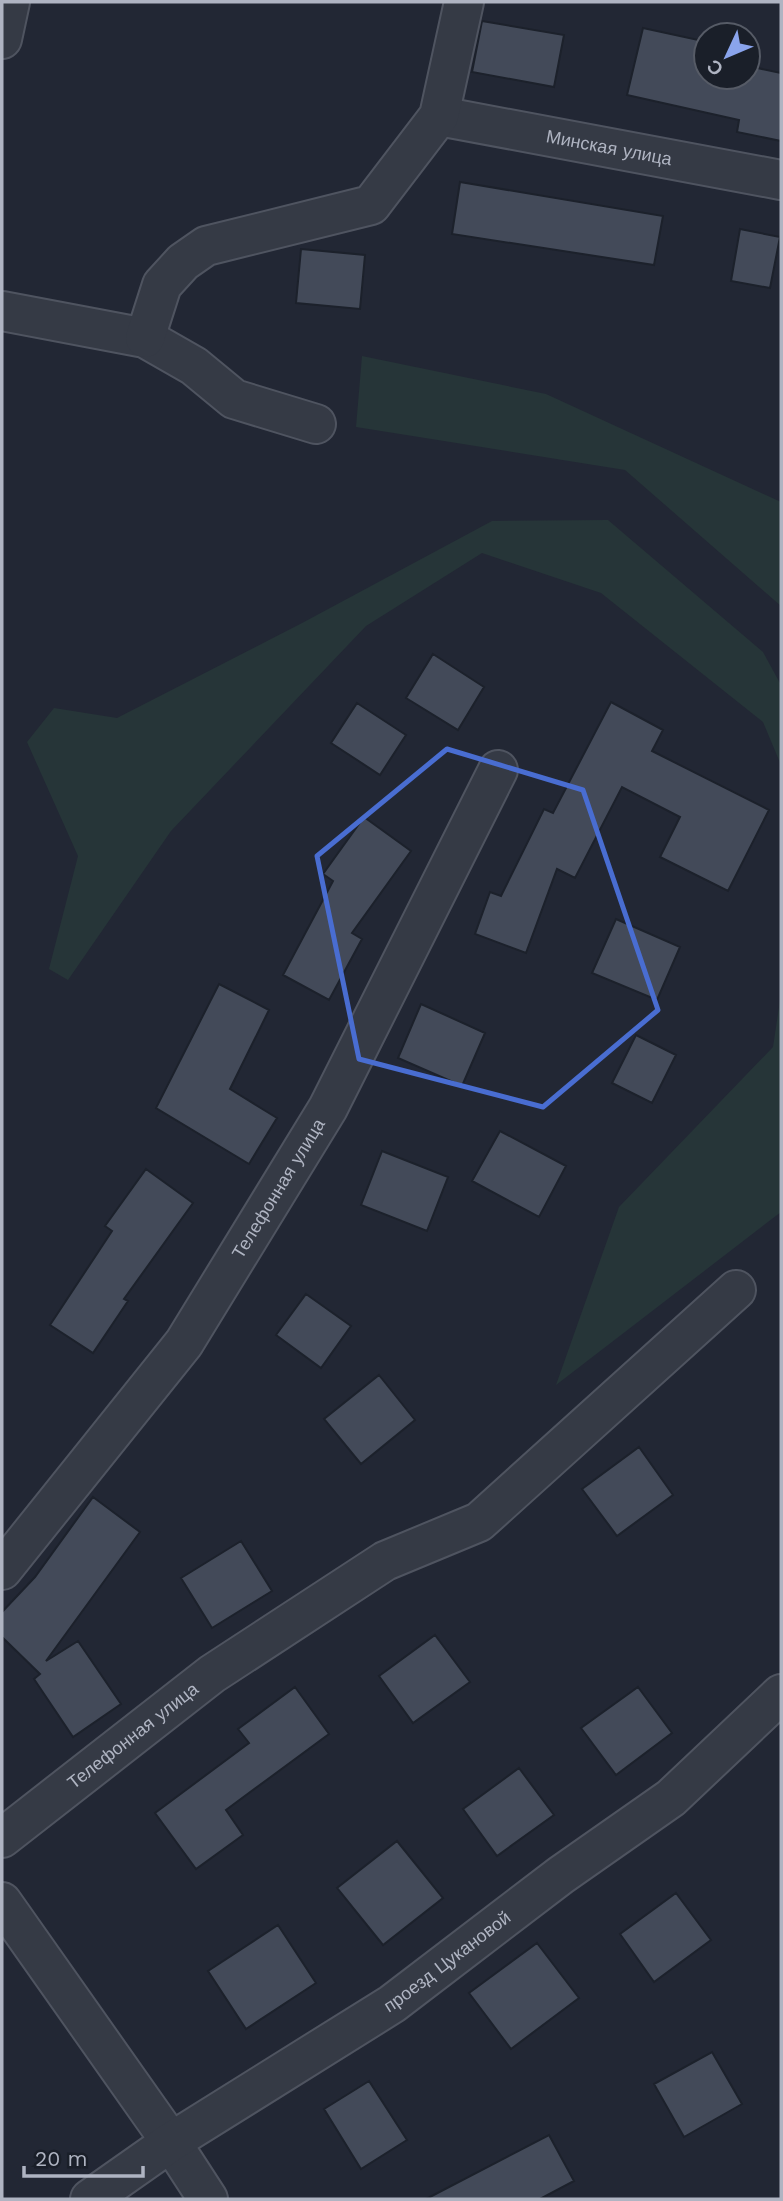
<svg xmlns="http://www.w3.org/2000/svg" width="783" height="2201" font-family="'Work Sans',sans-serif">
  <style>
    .green { fill: #263538 }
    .building { fill: #434a59; stroke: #1c212b; stroke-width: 2 }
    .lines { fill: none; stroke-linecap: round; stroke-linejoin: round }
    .street-casing { stroke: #4f5460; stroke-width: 42 }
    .street { stroke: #353a45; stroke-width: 38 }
    .marked { fill: none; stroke: #496dd1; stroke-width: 5; stroke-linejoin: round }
    .labels { text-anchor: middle; stroke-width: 5; stroke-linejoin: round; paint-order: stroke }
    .street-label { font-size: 18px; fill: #afb4c2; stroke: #1a1f29 }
  </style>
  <rect width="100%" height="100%" fill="#222734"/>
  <!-- green -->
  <path class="green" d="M362,356L546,394L781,502V606L625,470L356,427Z
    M608,520L763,652L781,685V765L763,722L601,593L482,553L366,626L171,831L68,980L49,969L78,856L27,742L54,708L117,718L304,622L492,521Z
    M781,994V1212L556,1385L619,1207L773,1047Z"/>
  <!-- building -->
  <path class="building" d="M482,21L564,35L554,87L472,72Z
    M643,28L703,41L700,57L706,58V77H748V66L781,73V141L737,132L739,120L627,95Z
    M460,182L663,216L654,265L452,234Z
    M740,229L780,237L770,288L731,281Z
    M301,249L365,255L360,309L296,303Z
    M433,654L484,687L458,730L406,698Z
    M611,702L663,730L652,751L769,810L728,891L660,857L680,817L622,787L575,878L557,869L526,953L475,934L490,892L501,896L544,809L553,813Z
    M357,703L406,735L380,775L331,743Z
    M364,817L411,851L352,933L362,939L329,1000L283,975L333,881L323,874Z
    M616,919L680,947L657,1000L592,973Z
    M219,984L269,1010L230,1089L277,1118L249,1164L156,1108Z
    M421,1004L485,1033L462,1086L398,1058Z
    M636,1035L676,1055L652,1103L612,1083Z
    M500,1131L566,1166L539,1217L472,1181Z
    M382,1151L448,1177L427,1231L361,1205Z
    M146,1169L193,1203L124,1299L128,1301L93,1353L50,1325L112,1231L105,1226Z
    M306,1294L351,1326L321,1368L276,1335Z
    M379,1375L415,1420L361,1464L324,1419Z
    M639,1447L673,1495L617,1536L582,1489Z
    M93,1497L140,1532L46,1661L78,1641L121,1704L73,1737L34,1679L40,1674L2,1637V1612L35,1577Z
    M241,1541L272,1591L212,1628L181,1578Z
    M435,1635L470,1682L413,1723L379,1676Z
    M295,1687L329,1734L226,1810L243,1835L196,1869L155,1813L249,1743L238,1729Z
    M638,1687L672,1733L616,1775L581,1728Z
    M519,1768L554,1815L497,1856L463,1809Z
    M397,1841L443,1898L383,1945L337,1888Z
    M676,1893L711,1940L654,1982L620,1934Z
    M278,1925L316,1983L246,2029L208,1971Z
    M537,1943L579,1998L511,2049L469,1993Z
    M712,2052L742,2104L684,2137L654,2084Z
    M369,2081L407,2140L361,2169L324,2109Z
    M549,2135L574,2181L540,2199H426Z"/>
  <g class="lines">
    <defs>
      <g id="street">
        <path d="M2,39L10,2"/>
        <path id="s1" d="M439,116L781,180"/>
        <path d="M2,311L145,338L194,366L234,399L316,424"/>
        <path d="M145,338L162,285L183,262L206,246L371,205L439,116L464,2"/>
        <path id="s2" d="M2,1570L184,1343L328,1108L498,770"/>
        <path id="s3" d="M2,1838L212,1674L385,1561L479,1522L736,1290"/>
        <path d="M2,1902L171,2142L208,2199"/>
        <path id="s4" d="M90,2199L171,2142L392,2004L561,1875L671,1798L781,1694"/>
      </g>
    </defs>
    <!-- street casing -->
    <use href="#street" class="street-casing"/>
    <!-- street -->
    <use href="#street" class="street"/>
  </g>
  <!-- marked area -->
  <path class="marked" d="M447,749L583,790L658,1010L543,1107L359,1059L317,856Z"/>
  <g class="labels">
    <!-- street labels -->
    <g class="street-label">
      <text dy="6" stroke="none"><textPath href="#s1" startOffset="173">Минская улица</textPath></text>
      <text dy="6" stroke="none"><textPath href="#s2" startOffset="472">Телефонная улица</textPath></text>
      <text dy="6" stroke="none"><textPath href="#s3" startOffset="166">Телефонная улица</textPath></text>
      <text dy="6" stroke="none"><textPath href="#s4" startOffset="429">проезд Цукановой</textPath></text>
    </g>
  </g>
  <!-- border -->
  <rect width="783" height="2201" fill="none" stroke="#afb4c2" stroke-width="7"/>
  <!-- north arrow -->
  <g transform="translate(727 56) rotate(226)"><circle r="33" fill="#1a1f29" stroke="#565b66" stroke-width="2"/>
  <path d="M0-5L12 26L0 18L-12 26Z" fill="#8aa4ec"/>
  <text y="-10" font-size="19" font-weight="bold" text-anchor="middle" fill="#afb4c2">С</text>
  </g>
  <!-- scale -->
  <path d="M24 2166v10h119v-10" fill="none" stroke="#afb4c2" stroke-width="3.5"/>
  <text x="35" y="2166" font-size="21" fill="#afb4c2" stroke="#1a1f29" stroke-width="5" paint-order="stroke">20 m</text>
</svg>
